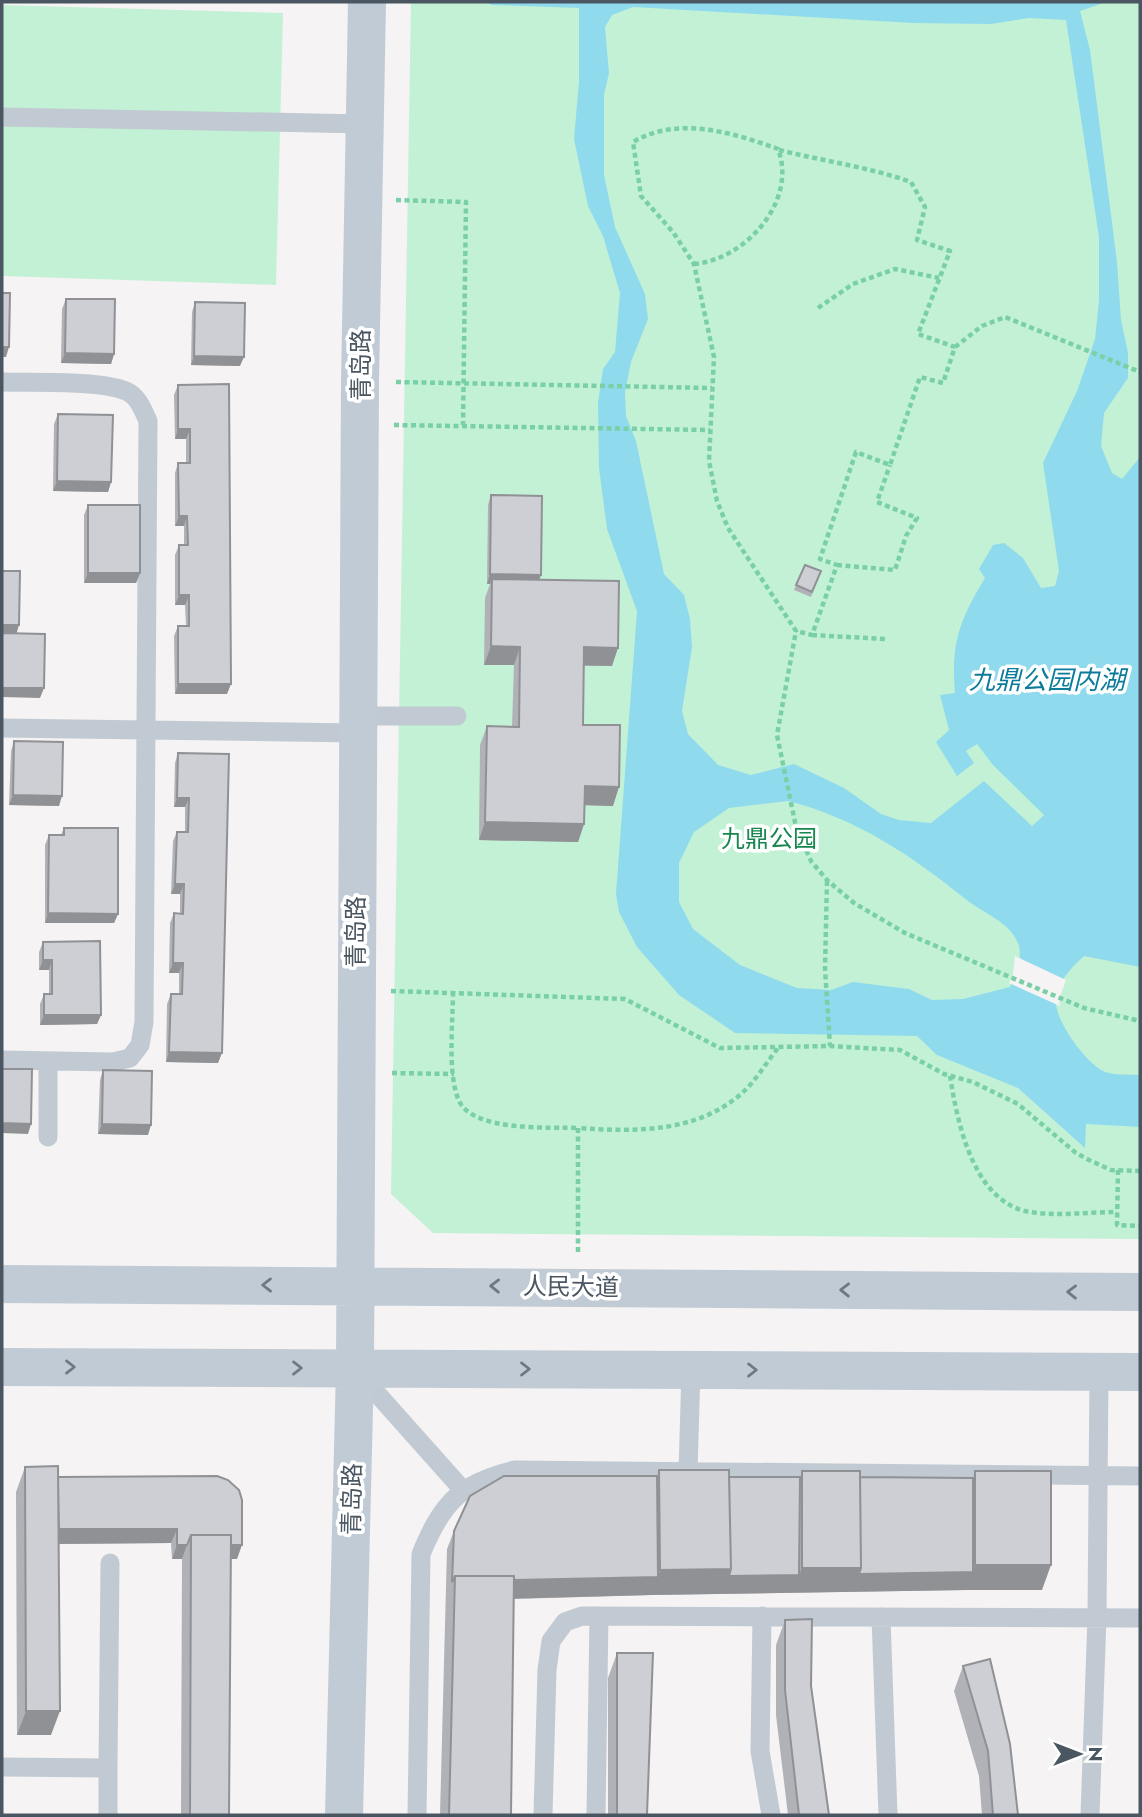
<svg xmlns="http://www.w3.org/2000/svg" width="1142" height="1817" font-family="Jost,'Noto Sans SC',sans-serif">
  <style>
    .green { fill: #c3f1d5 }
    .water { fill: #90daee; fill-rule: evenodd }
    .pier { fill: #f5f3f3 }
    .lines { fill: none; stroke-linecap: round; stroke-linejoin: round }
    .path { stroke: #7ad0a6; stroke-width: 4.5; stroke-dasharray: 5 3.5; stroke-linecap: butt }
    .lane { stroke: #c1cad2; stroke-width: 19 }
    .secondary { stroke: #c1cbd6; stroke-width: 38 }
    .wall { fill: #b0b2b7 }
    .shaded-wall { fill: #909195 }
    .building { fill: #cdcfd5; stroke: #909195; stroke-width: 2 }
    .oneway { stroke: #6e7984 }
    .labels { text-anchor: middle; stroke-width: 7; stroke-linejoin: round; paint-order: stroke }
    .street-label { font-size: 24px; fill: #4a5661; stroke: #fff }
    .park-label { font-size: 24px; fill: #17864f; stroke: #fff }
    .water-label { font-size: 26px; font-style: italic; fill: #0c7c9b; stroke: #fff }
  </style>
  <rect width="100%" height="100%" fill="#f5f3f3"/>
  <!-- green -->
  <path class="green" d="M411,2H1140V1239L433,1233L391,1194Z
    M2,5L283,13L276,285L2,276Z"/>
  <!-- water -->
  <path class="water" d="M486,2H1106L1080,11L1090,50L1117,262L1121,320L1128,353V378L1104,413L1101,446L1112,473L1122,479L1140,457V967L1084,956C1071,968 1061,978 1056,996C1051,1016 1085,1062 1103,1071C1112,1076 1129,1074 1140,1075V1127L1086,1124L1085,1148L1018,1088L937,1055L917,1036L735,1033L679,995L637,947L619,912L616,894L637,611L607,529L599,468L598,403L603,369L615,352L620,293L603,236L588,206L574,139L579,82V8L492,5ZM633,7L913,23L991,24L1029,18L1066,20L1099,237V301L1095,339L1077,391L1043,463L1059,571L1055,586L1041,588L1023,558L1004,543L993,545L979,569L985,578C959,621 951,643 955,693L940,695L949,730L936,742L957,776L974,763L966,751L977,744L993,765L1044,815L1032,826L984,781L931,823L899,820L881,814L844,788L794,764L751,775L718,765L688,734L682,711L692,647L690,619L684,595L664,574L636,441L626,416L625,392L631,362L648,319L645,294L615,227L604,175V95L609,73L605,27L612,15ZM788,801C858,819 912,856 968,901C985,914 1012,923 1019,946C1022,959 1016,976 1010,987L963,999L932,1000L909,989L853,982L831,990L797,988L740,965L693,929L679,902V863L694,832L729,808Z"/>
  <!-- pier -->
  <path class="pier" d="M1015,956L1066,980L1059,999L1060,1006L1009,983L1013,974Z"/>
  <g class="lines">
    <!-- path -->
    <path class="path" d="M779,150C823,161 869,167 911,182L925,207L917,240L950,251L918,334L955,347L943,383L920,377L890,465L856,452L820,559L837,565L812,635L796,631
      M396,200L466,202L463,425
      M694,264C745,260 798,201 778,149C732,132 677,116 633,142L641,196L673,232L694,264L714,357L709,461L717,501L728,528L796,631L777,735L796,827L811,861L827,880L854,903L905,933L1084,1008L1140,1021
      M818,308L853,284L895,269L939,278
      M955,347L982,326L1005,317L1140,372
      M396,382L712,388
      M394,425L710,430
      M837,565L895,570L906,536L917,518L877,502L890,465
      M812,635L885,639
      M827,881L825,969L830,1046
      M391,991L625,999L720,1048L830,1046L900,1050L944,1074L973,1082L1018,1104L1076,1153L1089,1160L1111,1170L1140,1171
      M453,992C453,1022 447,1074 459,1101C474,1132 549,1127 578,1128
      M392,1073L454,1074
      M950,1076C957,1120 972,1198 1025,1211C1053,1217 1088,1212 1117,1212
      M1118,1170L1117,1225L1140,1226
      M578,1252V1128C634,1132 696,1133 741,1094C755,1082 766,1063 778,1048"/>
    <!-- lane -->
    <path class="lane" d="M2,117L364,124
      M2,382C34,383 99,380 126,391C138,396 143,410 148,421L144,1022L140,1045L130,1058L113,1062L2,1060
      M358,716H457
      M2,728L358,733
      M48,1061V1137
      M356,1370L462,1489
      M688,1472L691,1370
      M762,1616L760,1751L771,1815
      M881,1617L888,1815
      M2,1767L108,1768V1815
      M108,1768L110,1563
      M417,1815L421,1554C442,1503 460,1483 515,1470L1140,1476
      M543,1815L547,1670L551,1641L565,1622L582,1616L1140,1618
      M596,1815L599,1616
      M1090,1815L1097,1617L1099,1372"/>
    <!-- secondary -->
    <path class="secondary" d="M2,1284L1140,1292
      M2,1367L1140,1372
      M344,1815L355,1368L360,382L367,2"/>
  </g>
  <!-- wall -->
  <path class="wall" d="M66,299L114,354L111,364L61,363L62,309Z
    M195,302L240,366L191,365L192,312Z
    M229,384L227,694H175L174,636L178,626H186L185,605H175V555L179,545H184V526H175V473L178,463H186V439H175L174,395L178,385Z
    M58,414L111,482L108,492L53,491L54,424Z
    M491,495L541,575L539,580L612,666H584L583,725L613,806L585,805L584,824L578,842L479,840L480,745L487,726L512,727L514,665H484L485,598L490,584H487L488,505Z
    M88,505L140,573L136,583H84V515Z
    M805,565L821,571L811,597L794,590Z
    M14,741L59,806L9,805L11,751Z
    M178,753L229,754L218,1063L166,1062L167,1004L171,994H179V973H169L170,923L174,913H180V894H171L173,841L177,832H185V807H174L175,763Z
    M64,828L118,914L114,923H45V845L49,835H61Z
    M43,942L101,1015L97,1024L40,1025V1004L44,994H49V970H39V952Z
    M103,1070L148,1135L98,1134L100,1080Z
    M25,1467L58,1477L217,1476L237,1559H231L229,1815H181L182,1559H172L171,1543L59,1544L51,1735H17L16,1492Z
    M659,1470L729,1477H800L802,1471L860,1477L973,1478L975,1471L1042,1590H966L651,1595L514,1599L511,1815H440L447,1549L454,1531L657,1476Z
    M785,1620L811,1686L829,1815H788L776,1715V1645Z
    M617,1653L647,1815H608V1678Z
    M963,1666L1018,1815H982L979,1776L954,1691Z"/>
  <!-- shaded-wall -->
  <path class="shaded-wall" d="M2,347H9L6,357H2Z
    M65,353L114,354L111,364L61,363Z
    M194,356L244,357L240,366L191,365Z
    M178,429H190L186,439H175Z
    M57,481L111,482L108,492L53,491Z
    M179,516H187L184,526H175Z
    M88,573H140L136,583H84Z
    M490,574L541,575L537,585L492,579L490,584H487Z
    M179,595H189L185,605H175Z
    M2,625H19L16,635H2Z
    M491,646L520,647L514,665H484Z
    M584,647L618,648L612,666L577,665Z
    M178,684H231L227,694H175Z
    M2,688H44L40,698L2,697Z
    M585,786L619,787L613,806L578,805Z
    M13,795L62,796L59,806L9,805Z
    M177,798H189L185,807H174Z
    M485,822L584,824L578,842L479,840Z
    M175,884H184L180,894H171Z
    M48,913L118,914L114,923H45Z
    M43,960H52L49,970H39Z
    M173,963H183L179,973H169Z
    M44,1015H101L97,1024L40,1025Z
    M169,1052L222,1053L218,1063L166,1062Z
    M2,1123L31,1124L28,1134L2,1133Z
    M102,1124L151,1125L148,1135L98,1134Z
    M55,1529H177L171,1543L50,1544Z
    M177,1545H187L182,1559H172Z
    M191,1545H242L237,1559H191Z
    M975,1565H1051L1042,1590H966L651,1595L454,1600V1582L658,1577L660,1570L731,1569L799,1575L802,1568H861L973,1572Z
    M26,1711H60L51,1735H17Z"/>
  <!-- building -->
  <path class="building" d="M2,293H10L9,347H2Z
    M66,299H115L114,354L65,353Z
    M195,302L245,303L244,357L194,356Z
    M229,384L231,684H178V626H189V595H179V545H188L187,516H179L178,463H190V429H178V385Z
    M58,414L113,415L111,482L57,481Z
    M491,495L542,496L541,575L490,574Z
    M88,505H140V573H88Z
    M805,565L821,571L812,592L796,585Z
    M2,571H20L19,625H2Z
    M492,579L619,581L618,648L584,647L583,725H620L619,787L585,786L584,824L485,822L487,726L519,727L520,647L491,646Z
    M2,633L45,634L44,688H2Z
    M14,741L63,742L62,796L13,795Z
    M178,753L229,754L222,1053L169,1052L171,994H182L183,963H173L174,913L183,914L184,884H175L177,832H188L189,798H177Z
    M64,828H118V914L48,913L49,835H64Z
    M100,941L101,1015H44V994H52V960H43V942Z
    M2,1069H32L31,1124L2,1123Z
    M103,1070L152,1071L151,1125L102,1124Z
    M58,1466L60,1711H26L25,1467Z
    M659,1470H729L731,1569L660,1570Z
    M802,1471H860L861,1568H802Z
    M975,1471H1051V1565H975Z
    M217,1476L228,1480L239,1490L242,1500V1545H231V1535H191L187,1545H177V1529H59L58,1477Z
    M504,1476H657L658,1577L514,1580V1576H455L452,1582L454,1531L470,1496Z
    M729,1477H800L799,1575L729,1576L731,1569Z
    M860,1477L973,1478V1572L859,1574L861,1568Z
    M191,1535H231L229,1815H190Z
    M455,1576H514L511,1815H449Z
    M812,1619L811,1686L829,1815H799L785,1690V1620Z
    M617,1653H653L647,1815H617Z
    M990,1659L1010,1744L1018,1815H993L988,1751L963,1666Z"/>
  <!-- one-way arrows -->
  <defs><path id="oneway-chevron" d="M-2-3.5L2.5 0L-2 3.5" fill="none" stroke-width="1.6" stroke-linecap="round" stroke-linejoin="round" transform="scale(1.75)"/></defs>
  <g class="oneway">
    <use href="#oneway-chevron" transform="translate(267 1285) rotate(-180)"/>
    <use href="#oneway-chevron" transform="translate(495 1286) rotate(-179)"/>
    <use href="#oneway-chevron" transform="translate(845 1290) rotate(-179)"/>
    <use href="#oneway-chevron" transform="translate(1072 1292) rotate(-179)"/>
    <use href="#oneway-chevron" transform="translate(70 1367)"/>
    <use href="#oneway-chevron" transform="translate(297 1368)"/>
    <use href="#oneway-chevron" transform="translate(525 1369)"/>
    <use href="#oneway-chevron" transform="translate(752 1370)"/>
  </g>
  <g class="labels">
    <!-- street labels -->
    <g class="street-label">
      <text transform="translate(361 365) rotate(-90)" y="8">青岛路</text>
      <text transform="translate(356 932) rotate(-90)" y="8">青岛路</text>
      <text transform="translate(571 1287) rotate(1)" y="8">人民大道</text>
      <text transform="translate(352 1499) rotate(-89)" y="8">青岛路</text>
    </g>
    <!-- park labels -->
    <g class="park-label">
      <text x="769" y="847">九鼎公园</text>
    </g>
    <!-- water labels -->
    <g class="water-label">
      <text x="1047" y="689">九鼎公园内湖</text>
    </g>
  </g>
  <!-- border -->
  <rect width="1142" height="1817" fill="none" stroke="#4a5661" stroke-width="7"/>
  <!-- north arrow -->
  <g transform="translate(1079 1754) rotate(90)" stroke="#ffffff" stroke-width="5" paint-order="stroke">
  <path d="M0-5L12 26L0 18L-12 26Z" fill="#4a5661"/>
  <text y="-10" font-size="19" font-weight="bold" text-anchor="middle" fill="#4a5661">N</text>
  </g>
</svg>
